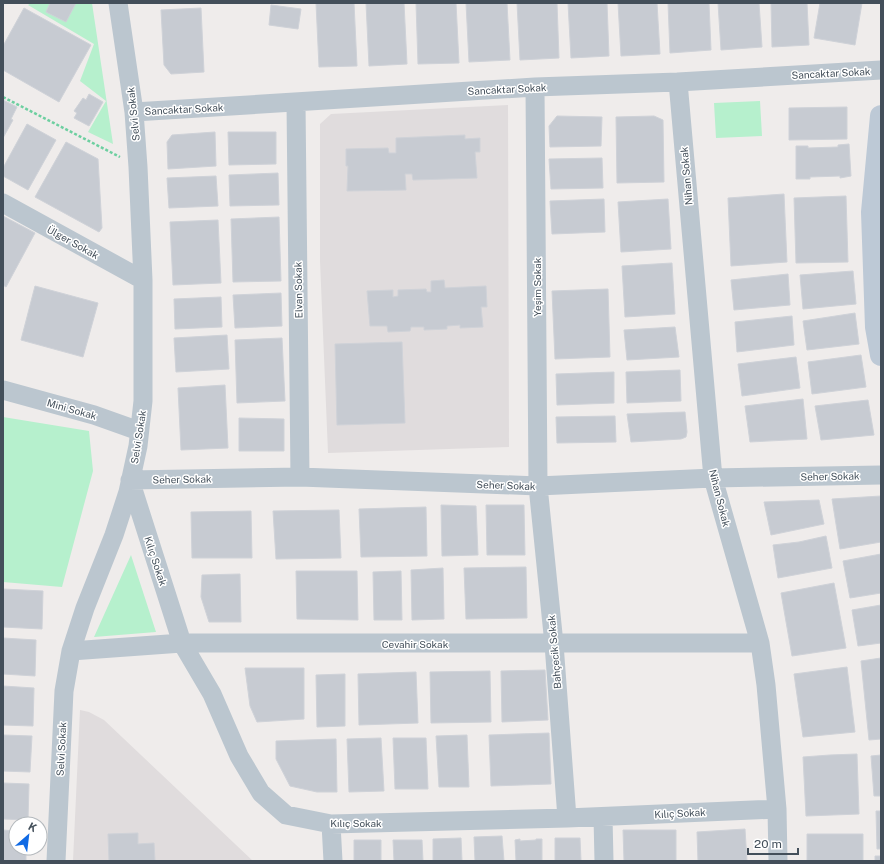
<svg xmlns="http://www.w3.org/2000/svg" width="884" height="864" font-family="'Public Sans',sans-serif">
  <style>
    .education { fill: #e0dcdd }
    .green { fill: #b6f0cd }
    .building { fill: #c7cbd2; stroke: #cfd2d8 }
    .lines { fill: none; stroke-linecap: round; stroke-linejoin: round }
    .path { stroke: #6dcfa0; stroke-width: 2.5; stroke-dasharray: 3 2; stroke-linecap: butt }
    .street { stroke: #bbc6cf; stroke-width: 19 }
    .secondary { stroke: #bdc9d6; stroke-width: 22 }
    .labels { text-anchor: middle; stroke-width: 3; stroke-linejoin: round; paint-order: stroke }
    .street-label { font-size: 10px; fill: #434f5a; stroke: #fff }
  </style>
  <rect width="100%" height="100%" fill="#efeceb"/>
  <!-- education -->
  <path class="education" d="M508,105L509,447L328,453L320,261V124L331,114Z
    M80,710L89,712L104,720L253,861H73Z"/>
  <!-- green -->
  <path class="green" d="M31,3H92L113,144L88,132L106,101L80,81L94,44L28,5Z
    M760,101L762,136L716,138L714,103Z
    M3,417L89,431L93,471L62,587L3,582Z
    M131,555L156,632L94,637Z"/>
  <!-- building -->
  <path class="building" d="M50,3H76L66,22L46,12Z
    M316,3H354L357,66L319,67Z
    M366,3H404L407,64L369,66Z
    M416,3H456L459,63L418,64Z
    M466,3H507L510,60L469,62Z
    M517,3H557L559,58L520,60Z
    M568,3H607L609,56L571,58Z
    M618,3H657L660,54L621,56Z
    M668,3H709L711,50L670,53Z
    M718,3H759L762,47L721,50Z
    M771,3H807L809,45L772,47Z
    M820,3H862L855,45L814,38Z
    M271,5L301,9L298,29L269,25Z
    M24,8L91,45L59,102L3,70V46Z
    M201,8L204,72L171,74L164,65L161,10Z
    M89,94L103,102L89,126L74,118L77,113L74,111L83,98L86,100Z
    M3,100L17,107L11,119L13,120L3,138Z
    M847,107V139L789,140V108Z
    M557,116L602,117L601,146L550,147L549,126Z
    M654,116L663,120L664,182L617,183L616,117Z
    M27,124L56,140L28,190L3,176V168Z
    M215,132L216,166L168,169L167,142L172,135Z
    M228,132H276V164L229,165Z
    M465,135V139L480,138V152H475L477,178L413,180L412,174H405L406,190L347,191L348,166H346V149L388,148L389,153H396V138Z
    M66,142L98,159L102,228L99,232L35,197Z
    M849,144L851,176L840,178V176L810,177V179H796V146H808V148L838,147V145Z
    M602,158L603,188L551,189L549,159Z
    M278,173L279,205L230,206L229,175Z
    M216,176L218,206L169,208L167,178Z
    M784,194L787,262L731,266L728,198Z
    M846,196L848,262L796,263L794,198Z
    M604,199L605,232L552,234L550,201Z
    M668,199L671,249L621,252L618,202Z
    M3,216L35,233L6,287L3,285Z
    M279,217L281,281L233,282L231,219Z
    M218,220L221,283L173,285L170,222Z
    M672,263L675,314L625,317L622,266Z
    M853,271L856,304L803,309L800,275Z
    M788,274L790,305L734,310L731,280Z
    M444,280L445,288L486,286L487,307H481L483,327L460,328V325L447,326V329L424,330V327H411L410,331L388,332L387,326H370L367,291L393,290V297L398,296V290L426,289L427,292H431V281Z
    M35,286L98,303L83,357L21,340Z
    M608,289L610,357L555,359L552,291Z
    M281,293L282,326L235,328L233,295Z
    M221,297L222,327L175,329L174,299Z
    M855,313L859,344L807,350L803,321Z
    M792,316L794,345L737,352L735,322Z
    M675,327L679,357L627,360L624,330Z
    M227,335L229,369L176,372L174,338Z
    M282,338L285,401L237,403L235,340Z
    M402,342L405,423L337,425L335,344Z
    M861,355L866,387L812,394L808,362Z
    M796,357L800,388L742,396L738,364Z
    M680,370L681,401L627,403L626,372Z
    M614,372V403L557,405L556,374Z
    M225,385L228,448L181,450L178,388Z
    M803,399L807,439L750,442L745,406Z
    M868,400L874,435L821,440L815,406Z
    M685,412L687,432L686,437L681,439L631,442L627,414Z
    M615,416L616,442L557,443L556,417Z
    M239,418L284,419V451H239Z
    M881,496V542L840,549L832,499Z
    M819,500L824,524L771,535L764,502Z
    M441,505L476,506L478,555L442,556Z
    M486,505H524L525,555H487Z
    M426,507L427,556L361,557L359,509Z
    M339,510L341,558L276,559L273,511Z
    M251,511L252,558H192L191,512Z
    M826,536L832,568L778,578L773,545L799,542Z
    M881,554V593L850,598L843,561Z
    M526,567L527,618L466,619L464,568Z
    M443,568L444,619L412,620L411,570Z
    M296,571H357L358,620L297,619Z
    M401,571L402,620H374L373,572Z
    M240,574L241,622H209L201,597L202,575Z
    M834,583L846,648L792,656L781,593Z
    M3,589L43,591L42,629L3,627Z
    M881,605V643L858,646L852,610Z
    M3,638L36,640L35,676L3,674Z
    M881,658V739L869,740L861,661Z
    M847,667L855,732L803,737L794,674Z
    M245,668H304V719L257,722L250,706Z
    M545,670L548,720L502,722L501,671Z
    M490,671L491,722L431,723L430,672Z
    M416,672L418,723L359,725L358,674Z
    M345,674V726L317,727L316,675Z
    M3,686L34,688L33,726L3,725Z
    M549,733L551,784L491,786L489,735Z
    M3,735L32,736L30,772L3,771Z
    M467,735L469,787H439L436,736Z
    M381,738L384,791L349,792L347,739Z
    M393,738H426L428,789H395Z
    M336,739L337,792H317L290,786L276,759V741Z
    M857,754L859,814L806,816L803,757L830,755Z
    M881,755V796H874L871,756Z
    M3,783L29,784L28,820L3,819Z
    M876,811H881V849H877Z
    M745,829L747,861H698L697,832Z
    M3,830L16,831V848H26V861H3Z
    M623,830H676V861H624Z
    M138,833V844L154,843L155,861H109L108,834Z
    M807,834H863V861H807Z
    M502,836L504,861H475L474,837Z
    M461,838L462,861H433V839Z
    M555,838H580L581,861H555Z
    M520,839V841L536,840V839H542V861H516L515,840Z
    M354,840H381V861H354Z
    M393,840H422L423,861H394Z
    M875,856H881V861H875Z"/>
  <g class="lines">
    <!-- path -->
    <path class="path" d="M3,97L120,157"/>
    <!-- street -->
    <path class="street" d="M678,82L713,478L760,643L766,685L777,809L778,861
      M535,87L538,486L554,644L567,818
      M296,103L300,477
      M134,112L535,87L678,82L881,70
      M3,203L143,280
      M3,390L94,415L139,431
      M71,651L182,643H760
      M777,809L567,818L331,824L286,815L261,793L239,756L212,694L182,643L130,480L300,477L538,486L713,478L881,475
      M603,817L604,861
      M331,824L333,861
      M56,861L64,691L71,651L85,608L114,535L128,492L138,446L143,401V280L138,167L134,112L118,3"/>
    <!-- secondary -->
    <path class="secondary" d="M881,116L872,212L876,327L881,355"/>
  </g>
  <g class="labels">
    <!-- street labels -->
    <g class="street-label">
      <text transform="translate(831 73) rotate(-3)" y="4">Sancaktar Sokak</text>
      <text transform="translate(507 89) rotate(-3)" y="4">Sancaktar Sokak</text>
      <text transform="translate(184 109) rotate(-3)" y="4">Sancaktar Sokak</text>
      <text transform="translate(133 114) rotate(-96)" y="4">Selvi Sokak</text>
      <text transform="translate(686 176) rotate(-95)" y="4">Nihan Sokak</text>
      <text transform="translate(73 242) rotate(29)" y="4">Ülger Sokak</text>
      <text transform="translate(537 287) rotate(-90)" y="4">Yeşim Sokak</text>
      <text transform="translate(298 290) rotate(-91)" y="4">Elvan Sokak</text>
      <text transform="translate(72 409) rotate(16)" y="4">Mini Sokak</text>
      <text transform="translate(138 437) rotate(-81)" y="4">Selvi Sokak</text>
      <text transform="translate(830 476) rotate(-1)" y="4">Seher Sokak</text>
      <text transform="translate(182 479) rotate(-1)" y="4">Seher Sokak</text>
      <text transform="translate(506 485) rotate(2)" y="4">Seher Sokak</text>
      <text transform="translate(720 498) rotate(76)" y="4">Nihan Sokak</text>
      <text transform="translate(156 561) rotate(72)" y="4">Kılıç Sokak</text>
      <text x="415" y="648">Cevahir Sokak</text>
      <text transform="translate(554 652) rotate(-95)" y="4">Bahçecik Sokak</text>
      <text transform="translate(61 749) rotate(-87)" y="4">Selvi Sokak</text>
      <text transform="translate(680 813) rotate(-3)" y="4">Kılıç Sokak</text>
      <text x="356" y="827">Kılıç Sokak</text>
    </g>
  </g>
  <!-- border -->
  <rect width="884" height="864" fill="none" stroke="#434f5a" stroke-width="8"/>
  <!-- north arrow -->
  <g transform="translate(28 836) rotate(28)"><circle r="19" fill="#ffffff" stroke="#b4b9bd"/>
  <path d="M0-3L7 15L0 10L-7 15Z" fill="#106ae4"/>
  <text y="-6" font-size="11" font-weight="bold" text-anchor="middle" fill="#434f5a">K</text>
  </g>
  <!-- scale -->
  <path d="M748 848v6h50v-6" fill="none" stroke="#434f5a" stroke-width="2"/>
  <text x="754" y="848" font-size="12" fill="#434f5a" stroke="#ffffff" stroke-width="3" paint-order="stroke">20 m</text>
</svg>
